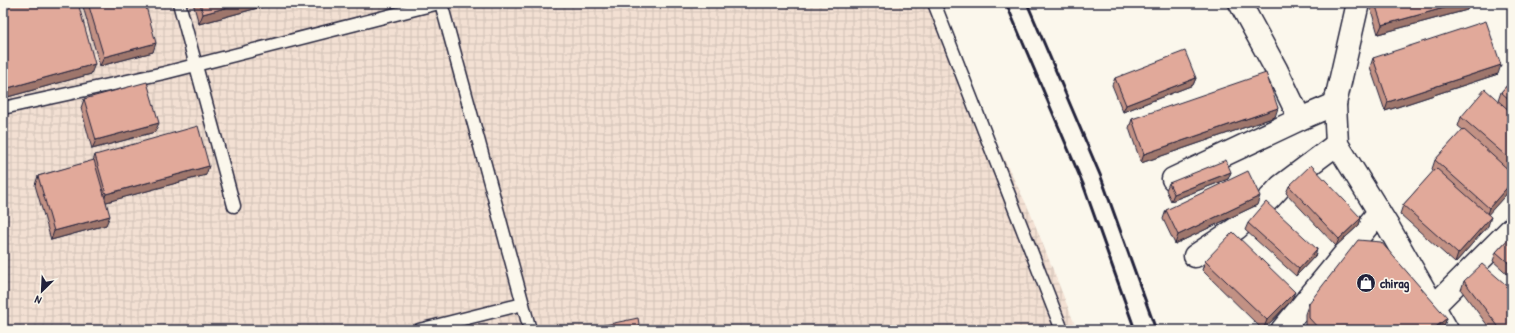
<svg xmlns="http://www.w3.org/2000/svg" width="1515" height="333" font-family="'Patrick Hand',sans-serif">
  <style>
    .industrial { fill: url(#industrial-grid) }
    .lines { fill: none; stroke-linecap: round; stroke-linejoin: round }
    .service-casing { stroke: #22223b; stroke-width: 15 }
    .minor-casing { stroke: #22223b; stroke-width: 25 }
    .tertiary-casing { stroke: #22223b; stroke-width: 25 }
    .service { stroke: #fbf7ec; stroke-width: 12 }
    .minor { stroke: #fbf7ec; stroke-width: 22 }
    .tertiary { stroke: #fbf7ec; stroke-width: 22 }
    .rail { stroke: #22223b; stroke-width: 3 }
    .wall { fill: #c29184; stroke: #22223b }
    .shaded-wall { fill: #9e766c; stroke: #22223b }
    .building { fill: #e1a99a; stroke: #22223b }
    .labels { text-anchor: middle; stroke-width: 3.5; stroke-linejoin: round; paint-order: stroke }
    .poi-label { font-size: 13px; font-weight: bold; fill: #22223b; stroke: #fbf7ec; text-anchor: start }
  </style>
  <defs>
    <pattern id="industrial-grid" width="8" height="8" patternUnits="userSpaceOnUse"><rect width="8" height="8" fill="#f3e0d3"/><path d="M0 4h8M4 0v8" fill="none" stroke="#d0c0b6"/></pattern>
  </defs>
  <rect width="100%" height="100%" fill="#fbf7ec"/>
  <filter id="ink" filterUnits="userSpaceOnUse"><feTurbulence type="fractalNoise" baseFrequency=".025" numOctaves="2"/><feDisplacementMap in="SourceGraphic" scale="8" xChannelSelector="R" yChannelSelector="G"/><feConvolveMatrix kernelMatrix="1 2 1 2 8 2 1 2 1" color-interpolation-filters="sRGB"/></filter>
  <g filter="url(#ink)">
    <!-- industrial -->
    <path class="industrial" d="M3,3H928L1030,212L1077,330H3Z"/>
    <g class="lines">
      <defs>
        <path id="service" d="M179,3L234,206
          M441,3L530,330
          M934,3L1062,330
          M3,108L164,73L439,3
          M419,330L523,304"/>
        <path id="minor" d="M1240,3L1276,69L1300,119
          M1173,179L1300,119L1335,104
          M1195,256L1237,228L1270,198L1281,186L1337,144
          M1434,306L1512,228
          M1282,330L1379,212"/>
        <path id="tertiary" d="M1358,3L1335,104L1337,144L1389,228L1447,330"/>
      </defs>
      <!-- service casing -->
      <use href="#service" class="service-casing"/>
      <!-- minor casing -->
      <use href="#minor" class="minor-casing"/>
      <!-- tertiary casing -->
      <use href="#tertiary" class="tertiary-casing"/>
      <!-- service -->
      <use href="#service" class="service"/>
      <!-- minor -->
      <use href="#minor" class="minor"/>
      <!-- tertiary -->
      <use href="#tertiary" class="tertiary"/>
      <!-- rail -->
      <path class="rail" d="M1006,3L1083,184L1135,330
        M1027,3L1101,177L1156,330"/>
    </g>
    <!-- wall -->
    <path class="wall" d="M3,3L91,74L4,98L3,96Z
      M82,3H145L153,52L100,66Z
      M193,3H276L199,24Z
      M1369,3H1469L1467,10L1378,34Z
      M1373,58L1498,74L1385,111L1370,67Z
      M1115,78H1196L1193,85L1123,112L1112,85Z
      M1512,80V188L1488,214V226L1455,263L1400,214L1403,205L1434,171L1432,169L1435,160L1463,130L1458,126L1461,117L1498,101L1501,92Z
      M84,99L155,132L92,149L81,108Z
      M1275,117L1141,163L1129,128L1132,119Z
      M95,155L206,175L106,202V225L51,240L35,185L38,176L93,161Z
      M1231,172L1228,179L1171,201L1166,190L1169,183Z
      M1289,186L1361,218L1359,225L1336,246L1286,193Z
      M1257,205L1175,244L1163,219L1166,210Z
      M1248,223L1317,249L1315,256L1296,276L1245,230Z
      M1512,235V278L1493,261L1496,252Z
      M1205,261L1291,301L1263,330L1202,270Z
      M1464,281L1512,330H1491L1461,290Z
      M1309,303L1447,318L1443,328L1441,330H1307L1305,328V314Z"/>
    <!-- shaded-wall -->
    <path class="shaded-wall" d="M243,3H276L199,24L203,14Z
      M1462,3H1469L1467,10L1378,34L1382,25Z
      M156,43L153,52L100,66L104,57Z
      M95,64L91,74L4,98L8,88Z
      M1501,65L1498,74L1385,111L1388,102Z
      M1196,78L1193,85L1123,112L1126,105Z
      M1278,108L1275,117L1141,163L1144,154Z
      M159,123L155,132L92,149L96,140Z
      M209,166L206,175L103,203L106,194Z
      M1231,172L1228,179L1171,201L1174,194Z
      M1512,182V188L1486,217L1489,208Z
      M1260,196L1257,205L1175,244L1178,235Z
      M110,216L106,225L51,240L54,231Z
      M1491,217L1488,226L1455,263L1458,254Z
      M1361,218L1359,225L1336,246L1339,239Z
      M1317,249L1315,256L1296,276L1299,269Z
      M1295,292L1291,301L1263,330L1267,320Z
      M1447,318L1443,328L1441,330H1432Z"/>
    <!-- building -->
    <path class="building" d="M3,3H78L95,64L8,88L3,72Z
      M88,3H145L156,43L104,57Z
      M200,3H243L203,14Z
      M1375,3H1462L1382,25Z
      M1486,21L1501,65L1388,102L1373,58Z
      M1185,51L1196,78L1126,105L1115,78Z
      M1266,73L1278,108L1144,154L1132,119Z
      M1512,80V102L1501,92Z
      M147,82L159,123L96,140L84,99Z
      M1485,89L1512,113V161L1461,117Z
      M198,126L209,166L106,194L95,155Z
      M1463,129L1512,173V182L1489,208L1435,160Z
      M94,160L110,216L54,231L38,176Z
      M1226,160L1231,172L1174,194L1169,183Z
      M1311,165L1361,218L1339,239L1289,186Z
      M1436,168L1491,217L1458,254L1403,205Z
      M1248,171L1260,196L1178,235L1166,210Z
      M1266,202L1317,249L1299,269L1248,223Z
      M1233,232L1295,292L1267,320L1205,261Z
      M1512,235V266L1496,252Z
      M1358,240L1381,242L1447,318L1432,330H1320L1309,318V303Z
      M1482,264L1512,290V330H1501L1464,281Z
      M638,318L640,330H601L600,326Z"/>
  </g>
  <!-- icons -->
  <defs>
    <symbol id="shop-disc" viewBox="-11 -11 22 22"><circle r="9.5" fill="#22223b" stroke="#fbf7ec"/><path d="M-5-2.5h2.3a2.7 3.5 0 0 1 5.4 0H5L5.5 6h-11ZM-1.5-2.5h3a1.5 2.3 0 0 0-3 0Z" fill="#fff"/></symbol>
  </defs>
  <g fill-rule="evenodd">
    <use href="#shop-disc" x="1355" y="272" width="22" height="22"/>
  </g>
  <g class="labels">
    <!-- poi labels -->
    <g class="poi-label">
      <text x="1380" y="288">chirag</text>
    </g>
  </g>
  <!-- margin -->
  <rect width="1515" height="333" fill="none" stroke="#fbf7ec" stroke-width="16"/>
  <rect x="8" y="8" width="1499" height="317" fill="none" stroke="#22223b" stroke-width="1.5" filter="url(#ink)"/>
  <!-- north arrow -->
  <g transform="translate(42 291) rotate(204)" stroke="#fbf7ec" stroke-width="3" paint-order="stroke">
  <path d="M0-3L7 15L0 10L-7 15Z" fill="#22223b"/>
  <text y="-6" font-size="11" font-weight="bold" text-anchor="middle" fill="#22223b">N</text>
  </g>
</svg>
